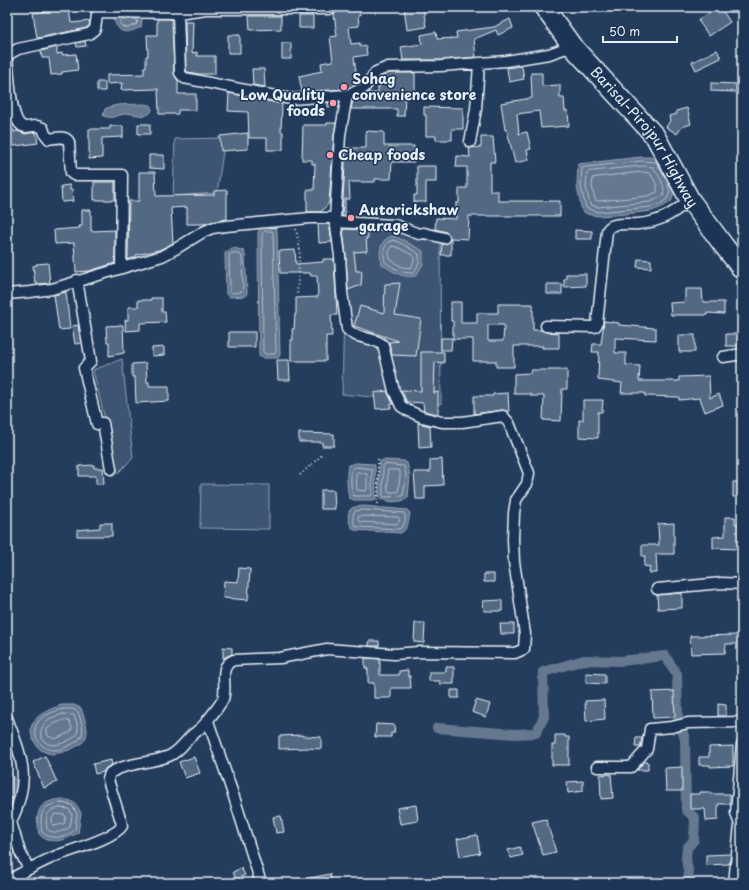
<svg xmlns="http://www.w3.org/2000/svg" width="749" height="890" font-family="'Playpen Sans',sans-serif">
  <style>
    .green { fill: #3e5472; stroke: #93a2b5 }
    .water { fill: #657890; stroke: #99a8ba }
    .lines { fill: none; stroke-linecap: round; stroke-linejoin: round }
    .shore { stroke: #b4c1ce; stroke-width: 1 }
    .canal { stroke: #657890; stroke-width: 10 }
    .building { fill: #536782; stroke: #e8f1f8; fill-rule: evenodd }
    .street-casing { stroke: #e8f1f8; stroke-width: 13 }
    .highway-casing { stroke: #e8f1f8; stroke-width: 22 }
    .path { stroke: #e8f1f8; stroke-width: 2; stroke-dasharray: 1 3; stroke-linecap: butt }
    .street { stroke: #1d3557; stroke-width: 10 }
    .highway { stroke: #1d3557; stroke-width: 19 }
    .poi-dot { fill: #ff9aa2; stroke: #1d3557; stroke-width: 1.5 }
    .labels { text-anchor: middle; stroke-width: 3; stroke-linejoin: round; paint-order: stroke }
    .poi-label { font-size: 14px; font-weight: bold; fill: #e8f1f8; stroke: #1d3557; text-anchor: start }
    .street-label { font-size: 14px; fill: #e8f1f8; stroke: #1d3557 }
  </style>
  <rect width="100%" height="100%" fill="#253d5d"/>
  <filter id="ink" filterUnits="userSpaceOnUse"><feTurbulence type="fractalNoise" baseFrequency=".025" numOctaves="2"/><feDisplacementMap in="SourceGraphic" scale="8" xChannelSelector="R" yChannelSelector="G"/><feConvolveMatrix kernelMatrix="1 2 1 2 8 2 1 2 1" color-interpolation-filters="sRGB"/></filter>
  <g filter="url(#ink)">
    <!-- green -->
    <path class="green" d="M225,138L217,193L173,196L175,139Z
      M346,226L392,227L440,243L441,404L342,394Z
      M122,359L133,458L118,473L93,370Z
      M201,484L269,485V529L200,528Z"/>
    <!-- water -->
    <path class="water" d="M138,16L142,20L141,27C128,33 120,36 114,20L115,17Z
      M142,104L150,105L152,109C151,112 150,115 146,115C140,117 131,112 124,114C115,116 114,119 103,116L105,109C116,103 129,105 142,104Z
      M641,157H658L671,179L674,192L671,202L662,207L652,211L615,215L598,216L587,214L582,211L577,187L578,164Z
      M265,227H274L277,230L280,355L278,358H263L259,356L258,233L260,228Z
      M393,236L403,240L423,251V264L416,276C402,278 393,272 382,264C378,253 380,238 393,236Z
      M232,248L238,249L244,251L245,255L247,293L245,296L230,297L226,294L225,253Z
      M383,460L404,461L407,463L410,475L408,498C401,503 386,503 379,498V462Z
      M356,463L374,464L375,466L376,500H354L349,498C347,488 346,475 348,465Z
      M363,506L407,510L410,513C409,520 408,529 401,533L354,530C349,525 345,512 352,508C355,506 360,507 363,506Z
      M62,705H74L81,708C89,731 93,742 66,751C59,753 53,756 45,752C39,750 36,745 33,739C24,719 47,710 62,705Z
      M7,775C19,775 18,789 16,798L12,799L7,798Z
      M62,799C73,800 76,803 81,813L78,833C65,840 50,846 39,834C35,812 38,801 62,799Z"/>
    <g class="lines">
      <!-- shore -->
      <path class="shore" d="M135,19L138,21L137,24L128,28L123,27L119,23L121,21Z
        M642,161L656,162L667,181L670,192L667,199L660,204L650,207L598,212L586,208L581,187L582,168Z
        M642,166L653,167C658,175 667,186 663,196L650,202L598,207L590,205L586,187L587,172Z
        M642,172L650,173L657,185V192L648,196L599,201L595,200L592,186L593,178Z
        M265,231H272L273,233L276,352L274,354H265L263,352L262,234Z
        M393,240L401,243L419,254V263L414,273C402,274 394,268 385,262C383,253 383,242 393,240Z
        M392,246L399,248L414,256V261L411,268L402,267L390,259L389,253Z
        M232,253H237L242,256L243,290L241,292L232,293L230,291L229,255Z
        M385,464L404,466L406,476L403,496L385,497L383,496V466Z
        M357,467L372,469V494L371,496H354L353,495L351,485V470L353,468Z
        M388,470H398L400,471V476L398,492H389L388,491Z
        M358,472L367,474V489L366,491L357,490L356,474Z
        M363,510L404,513C407,518 404,526 400,529L357,527C352,524 352,516 355,511Z
        M359,516L398,517L400,520L397,524L360,522L358,520Z
        M63,709H73L78,712C83,726 88,738 70,745C66,747 60,750 55,750C42,751 29,734 38,722C44,714 54,712 63,709Z
        M63,714L74,715L78,727L77,735C71,740 61,745 53,745C37,743 37,726 51,718C55,716 59,716 63,714Z
        M64,720L69,721L72,728L71,732L55,739L48,736L47,732V729L54,724Z
        M62,803L72,805L77,814L75,830C66,837 51,841 42,832C39,813 42,804 62,803Z
        M61,808L69,809L72,815L70,827C63,832 53,835 47,829C45,815 47,809 61,808Z
        M55,814L65,815L66,817L64,824L53,826L52,819Z"/>
      <!-- canal -->
      <path class="canal" d="M437,728L515,734L536,733L544,717L543,672L584,660L621,661L665,656L677,674L678,719L685,739L686,810L695,818L694,840L687,848L686,858L690,883"/>
    </g>
    <!-- building -->
    <path class="building" d="M343,7H359L360,15L358,16L359,26L349,27L351,44L360,43V47L366,46L367,55L354,57L357,80H362L360,83L345,89L302,92L299,76L322,71L321,63L333,61L330,37L337,36L334,14L339,10L343,9Z
      M404,7H423L426,27L407,30Z
      M718,7H720L730,22L709,36L698,20Z
      M69,8L71,23L90,21L89,26L86,28L37,38L33,13Z
      M249,16H281V29L250,30Z
      M299,16H313V28H299Z
      M157,19H172L174,73L178,81V94H196V110H178V114H159L158,89L121,90L122,83L107,84V75L144,74V67H146V56H148L147,35H157Z
      M510,19L513,28L498,35L496,30L474,39L476,57L441,60H403L401,47L422,44L421,35L436,32L437,39L457,38L456,32L494,27Z
      M185,21H193L192,53L197,52V56H215V74H199L188,72L186,71Z
      M228,35H240V53H228Z
      M85,41L86,46L77,47L76,43Z
      M282,43H291V59H282Z
      M57,47V54L62,53V55L76,54L78,70L62,72V74L51,75L49,58H42L41,51Z
      M717,50L721,58L696,70L692,62Z
      M522,66L524,79L509,82L507,68Z
      M252,69H264L265,87L253,85Z
      M389,73H415V95H405L404,116H397V109H351L353,100L368,93H378V87H380V77Z
      M531,73H542V86L560,85V98H564L565,111H568L569,126L541,128L539,111L517,114L519,134L527,132L531,149L527,150L529,160L515,163L507,130H505L501,103L532,98Z
      M97,82H105V91H97Z
      M711,83L736,84V92L711,91Z
      M229,93L282,104L281,132H283V150H267V138H249L248,112L228,111Z
      M339,102L338,106L328,107V103Z
      M424,107L463,108V129H452V140H436V136H426V115H424Z
      M687,108L691,124L682,127L677,134L666,127L670,121L669,116L677,114L676,111Z
      M327,123H336L334,135L329,203L321,212H307V190H314L315,164H312V160H302L303,125H327Z
      M138,124H150V134H138Z
      M110,126H123V137L102,138V158L89,159V129H110Z
      M14,130V132L18,131L25,134L36,132L38,143L7,147V131Z
      M366,131L384,132V146H414V162H392L391,179H375V182H349L350,199H345V216H342L346,148H366Z
      M248,133V149L221,151L220,136Z
      M481,137H493L495,162H490V191H498V201H560V216H469L468,239L451,238V255H441L442,244L448,243L450,237L446,232L435,229L436,218L456,219V203H459V188H467V167H456L457,156L470,157L469,148L481,147Z
      M149,155H164V169L149,168Z
      M417,166H436V182H426V202H414V195H417Z
      M139,172H155L156,196L214,195V191L227,190V219L211,222L204,224H187V207L171,208L173,243L159,250L136,255V257L128,260L129,201H139Z
      M94,182H115V200H94Z
      M70,185V190L72,189L73,201L62,202L61,186Z
      M82,210H91V231L115,230V263L89,271L76,272L74,243L55,244L54,230L80,228L79,226H82Z
      M318,224H329L332,242L319,243Z
      M343,229L368,230V238H366L367,251L354,252L356,271H362L361,285L348,290L346,256Z
      M575,230L592,231V239H575Z
      M295,250L296,264L323,262V259H334L337,315H331L332,336H326V361H291V340H293L292,329H294L295,314H296V298L318,297L317,276H311L310,273H280L279,251Z
      M638,259L651,260V268L637,267Z
      M48,263L50,283L38,284L37,282L35,283L33,266L37,265L36,264Z
      M566,274H586V286L564,287V279H566Z
      M400,283L395,315L421,319L416,356L392,355L389,342L398,341L354,326L360,306L384,313L385,284Z
      M547,284H562V294H547Z
      M685,289H702L703,302H724V314L707,313V315H671L670,303L685,302Z
      M66,292L70,329L59,330L54,295Z
      M151,298H162V312H165L166,322L140,323V330L126,331L125,320H128V307H138V300H151Z
      M451,302H461V323H477V313H498V304H533V330H541L546,332L559,333V348H542L543,346H514V367H496V361H473V339H453V321H451ZM488,325H504L503,341H488Z
      M604,321L619,323V325L656,328V340L615,338V353H626V365L640,366L639,381H679V377L709,376L710,398L719,394L723,405L705,412L700,398L679,400V397L645,396V393H621L622,383L598,380L599,352H592L593,344H601Z
      M78,325L81,343L75,344L72,326Z
      M123,325L124,353L109,356V342H107L106,326Z
      M229,332H255V347H229Z
      M726,334H739V346H726Z
      M679,335H695V352H679Z
      M441,338H452L451,350H441Z
      M164,347V355L152,356V348Z
      M421,352H444V363L435,362L434,393L438,392V414L424,411L423,403L407,402L401,390L421,391Z
      M277,360H289L290,380H278Z
      M146,363L147,382H149V386H169V401L136,403L135,377H132V364Z
      M531,370H567V389H562L561,421L543,420L544,396H531V394H514V374L531,373Z
      M387,391L393,404L390,405L391,408L376,409L374,393Z
      M508,393L509,412L502,410L474,414V396H493V394Z
      M583,400H603L602,412H598V438L579,437V420H583Z
      M418,423L430,426L431,447L419,448Z
      M299,433L334,434V446H322V442H299Z
      M442,459L443,485L425,486V499H416L414,472H430V460Z
      M94,465V468H103L104,484H96V476H79V466Z
      M733,482H742V497H733Z
      M321,490H334L335,509H321Z
      M725,517H735V524H742V547H738V549L713,548V537L725,536Z
      M100,523H112V536H77V530L100,528Z
      M674,523V554H656L657,573H649L650,567L644,566L645,556H642V545H659L658,524Z
      M239,568L250,569L248,600L223,598L224,581L238,582Z
      M484,574H494V582H484Z
      M682,593V608L658,609L657,595Z
      M502,600V611H484L483,601Z
      M415,623H425L424,643L414,642Z
      M500,624H514V634H501Z
      M741,635V644H726L725,653L691,654L690,636Z
      M369,641H379V646H369Z
      M223,647L232,648V654L223,658Z
      M365,658L380,659V675H399V671L408,670V676H410L411,688H391V698H374V683H368V671L367,668H365Z
      M446,667H454V684H440V681H429V672H446Z
      M586,673L605,674V684L586,683Z
      M451,690H459V698H451Z
      M674,691L675,717L653,718L652,692Z
      M476,700L490,704L486,717L472,712Z
      M604,700L605,719L586,721L585,701Z
      M718,704L726,705V716H718Z
      M376,724L395,725L394,733H391V737H375Z
      M302,735V736L321,737V749L308,748L279,749V736Z
      M555,735H565V737H569V765H552V745H555Z
      M636,738H642L640,747H635Z
      M733,746V766L710,767V765H699V757H709V747Z
      M45,756L57,782L44,788L33,762Z
      M194,757L200,773L185,778L179,762Z
      M111,760L112,765L106,768L103,772L95,774L93,764Z
      M644,762H648V770H637Z
      M682,767V791H666L665,768Z
      M611,774L613,798L601,799L600,775Z
      M583,781V791L568,793L567,782Z
      M700,792H710V794H730V804H718V820L706,821L705,809H690V794H700Z
      M416,805L418,821L400,824L397,808Z
      M281,816L284,832L276,833L273,817Z
      M546,819L556,852L543,855L532,822Z
      M477,835L480,853L460,857L457,839Z
      M520,847L523,855L511,858L508,850Z
      M731,854L729,864L706,865V855Z
      M241,868L245,875L236,879L233,872Z
      M330,874L332,883H305V879Z"/>
    <g class="lines">
      <defs>
        <path id="street" d="M178,13L180,73L184,78L291,99L347,95
          M7,55L18,49L89,34L95,29L97,15L99,12H101L178,13L206,9H329L333,7
          M7,59C10,73 9,118 22,126C27,129 32,125 37,126C39,126 41,127 43,128L45,134L49,139C56,138 65,135 69,142L71,173L74,175H122L121,268
          M470,142L476,109L479,64
          M335,222L395,225L419,234L424,233L444,238
          M77,280L91,361L84,368L97,424L103,423L111,469
          M7,294L30,292L52,289L162,256L177,248L203,232L212,228L226,226L310,218H335
          M546,326L595,327L597,324L607,231C611,221 628,225 638,224C661,222 672,214 690,200
          M723,357L742,354
          M657,589L722,583L742,584
          M7,718C23,760 31,779 11,822L20,852L29,869
          M208,721L234,797L261,883
          M597,767H631L647,749L650,729L672,727L688,723L742,722
          M7,881C23,872 39,863 56,856C71,850 115,838 122,826L121,821L109,783L108,779L110,773C127,762 150,764 169,756C179,752 184,743 191,736C197,731 203,727 207,721C212,715 220,705 223,699C228,686 217,666 234,660L280,658L327,649L394,654L419,652L515,653L524,649L525,634L514,562L513,539L514,513L516,500L527,484L529,473L509,423L503,416L462,422H442L422,417L407,410L401,406L394,391L383,345C373,336 356,340 347,329L342,292L340,256L335,218L340,135L347,95L364,88L376,72L388,67L441,66L506,61L549,54L572,46
          M734,883L740,825L736,813L742,744"/>
        <g id="highway">
          <path id="s1" d="M544,7L572,46L655,136L690,200L724,246L742,269"/>
        </g>
      </defs>
      <!-- street casing -->
      <use href="#street" class="street-casing"/>
      <!-- highway casing -->
      <use href="#highway" class="highway-casing"/>
      <!-- path -->
      <path class="path" d="M296,229L300,250L297,294
        M378,459V505
        M300,475L322,455"/>
      <!-- street -->
      <use href="#street" class="street"/>
      <!-- highway -->
      <use href="#highway" class="highway"/>
    </g>
  </g>
  <!-- markers -->
  <g class="poi-dot">
    <circle cx="344" cy="87" r="4"/>
    <circle cx="333" cy="103" r="4"/>
    <circle cx="330" cy="155" r="4"/>
    <circle cx="351" cy="218" r="4"/>
  </g>
  <g class="labels">
    <!-- poi labels -->
    <g class="poi-label">
      <text x="352" y="84">Sohag<tspan x="352" dy="16">convenience store</tspan></text>
      <text x="325" y="100" text-anchor="end">Low Quality<tspan x="325" dy="16">foods</tspan></text>
      <text x="338" y="160">Cheap foods</text>
      <text x="359" y="215">Autorickshaw<tspan x="359" dy="16">garage</tspan></text>
    </g>
    <!-- street labels -->
    <g class="street-label">
      <text dy="5" stroke="none"><textPath href="#s1" startOffset="165">Barisal-Pirojpur Highway</textPath></text>
    </g>
  </g>
  <!-- margin -->
  <rect width="749" height="890" fill="none" stroke="#1d3557" stroke-width="24"/>
  <rect x="12" y="12" width="725" height="866" fill="none" stroke="#e8f1f8" stroke-width="1.5" filter="url(#ink)"/>
  <!-- scale -->
  <path d="M603 36v6h74v-6" fill="none" stroke="#e8f1f8" stroke-width="2"/>
  <text x="609" y="36" font-size="12" fill="#e8f1f8" stroke="#1d3557" stroke-width="3" paint-order="stroke">50 m</text>
</svg>
